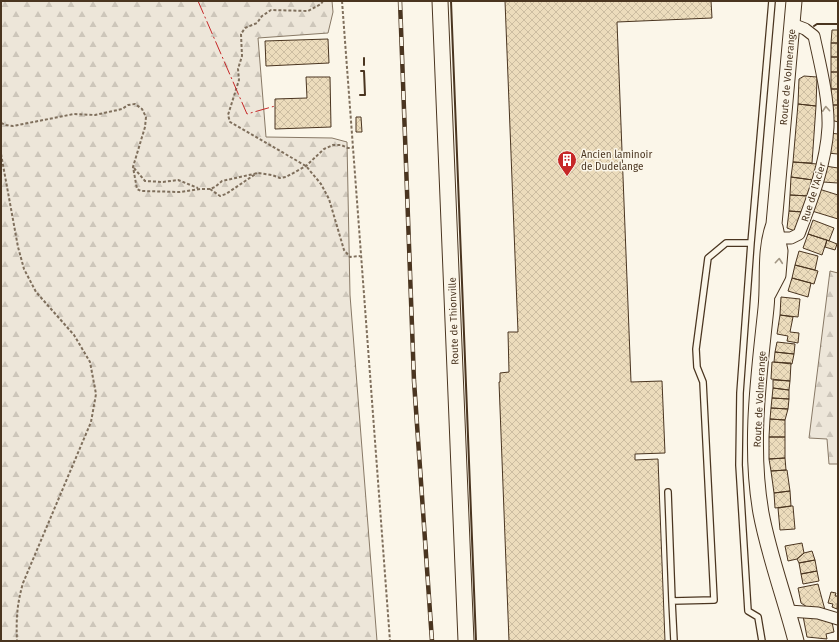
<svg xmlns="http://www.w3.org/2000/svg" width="839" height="642" font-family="'Fira Sans',sans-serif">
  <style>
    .forest { fill: url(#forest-firs); stroke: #887966 }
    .building { fill: url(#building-cross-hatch); stroke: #4a3520 }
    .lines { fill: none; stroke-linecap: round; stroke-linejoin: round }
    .service-casing { stroke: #4a3520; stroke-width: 8 }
    .minor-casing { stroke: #4a3520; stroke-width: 13 }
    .secondary-casing { stroke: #4a3520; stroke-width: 17 }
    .path { stroke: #7f6f5c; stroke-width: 2; stroke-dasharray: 3 2; stroke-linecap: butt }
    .service { stroke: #fbf6e9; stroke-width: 5.5 }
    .minor { stroke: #fbf6e9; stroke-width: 11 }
    .secondary { stroke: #fbf6e9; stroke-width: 15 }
    .rail-casing { stroke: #4a3520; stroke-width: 4.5 }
    .rail { stroke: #fbf6e9; stroke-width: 3; stroke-dasharray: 9; stroke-linecap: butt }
    .wall { stroke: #4a3520; stroke-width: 2 }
    .power { stroke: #c62828; stroke-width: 1; stroke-dasharray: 14 3 2 3; stroke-linecap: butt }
    .oneway { stroke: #a29684 }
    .labels { text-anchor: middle; stroke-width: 3; stroke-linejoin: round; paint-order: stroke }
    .street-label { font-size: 10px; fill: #4a3520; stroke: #fbf6e9 }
    .poi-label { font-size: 10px; fill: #4a3520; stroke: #fbf6e9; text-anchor: start }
  </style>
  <defs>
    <pattern id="forest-firs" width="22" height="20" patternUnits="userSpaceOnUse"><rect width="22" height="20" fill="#ede6d9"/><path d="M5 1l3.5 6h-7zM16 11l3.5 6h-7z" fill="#cdc6ba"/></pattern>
    <pattern id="building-cross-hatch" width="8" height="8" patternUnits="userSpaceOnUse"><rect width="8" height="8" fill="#ecdcbc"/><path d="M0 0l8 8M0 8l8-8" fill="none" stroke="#ccbda1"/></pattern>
  </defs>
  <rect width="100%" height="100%" fill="#fbf6e9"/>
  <!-- forest -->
  <path class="forest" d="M1,1H332L333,12L328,33L258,38L266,137L332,138L347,142L350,295L377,641H1Z
    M830,271L838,273V464H829L827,439L809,438Z"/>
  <!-- building -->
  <path class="building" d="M505,1H711L712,18L617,22L631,382L662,381L665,453L635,454V460L658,459L665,641H509L499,382H500V373L509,372L508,332H518Z
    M832,30H838V43H831Z
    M328,39L329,63L266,66L265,41Z
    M831,43H838V57H831Z
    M831,57H838V72H831Z
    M831,72H838V89H831Z
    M804,76L817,77L816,106L798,104L799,79Z
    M306,77H330L331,127L275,129V99L307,98Z
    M831,89H838V105H831Z
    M798,104L816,106L812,163L793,162Z
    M831,105H838V122L831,120Z
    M356,117H361L362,132H356Z
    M830,133L838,134V154L827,153Z
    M793,162L817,164L813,180L791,177Z
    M825,166L838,168V183L823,182Z
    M791,177L813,180L809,196L790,195Z
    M819,189L838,195V219L812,211Z
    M790,195L809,196L803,212L789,211Z
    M789,211L803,212L795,231L787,228Z
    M813,220L834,228L829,241L808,234Z
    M808,234L827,240L822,255L803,248Z
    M827,240L837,244L835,250L825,247Z
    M799,251L818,256L815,270L795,265Z
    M795,265L818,271L814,284L792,278Z
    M792,278L811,283L808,297L788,291Z
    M781,297L800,299L798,317L780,315Z
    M780,315L793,317L790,332L799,333L798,343L787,341L788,336L777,334Z
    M777,342L795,344L794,354L775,352Z
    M775,352L794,354L792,364L774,362Z
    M772,362L791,363L790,381L771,379Z
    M773,380L790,381L789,390L773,388Z
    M773,388L789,390V399L772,398Z
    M772,398L789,399L788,409L771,408Z
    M771,408L788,409L785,420L770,419Z
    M770,419L785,420V437H769Z
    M769,437H785V458L769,459Z
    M785,458L786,470L771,471L769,459Z
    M787,470L790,491L774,493L771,471Z
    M790,491L791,506L775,508L774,493Z
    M791,506H793L795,529L780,530L778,508Z
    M802,543L804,553L797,559L788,561L785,546Z
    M812,551L815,560L799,563L797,559L804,553Z
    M815,560L817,571L801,574L799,563Z
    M817,571L819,581L803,584L801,574Z
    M818,584L825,610L807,607L801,603L798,588Z
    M831,592L836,593L835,596H838L837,609L832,607L833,604L828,603Z
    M803,616L822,619L832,622L834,632L826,634L827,639L807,637Z"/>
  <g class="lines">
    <defs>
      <path id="service" d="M668,492L672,601
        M674,641L672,601L714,600L703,382L697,367L696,349L708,258L726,243H751
        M762,641L758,617L748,611L739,465L740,393L751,243L772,1"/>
      <path id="minor" d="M778,238H791L799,234C812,200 826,164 828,127C829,99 820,64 814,36L805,29L792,24
        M789,611L818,613L838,619"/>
      <path id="secondary" d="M440,1L466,641
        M794,1L774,224C764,252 769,279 766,308C759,375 749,445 761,513C769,556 785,598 796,641
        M768,294L778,275L780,251L775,227"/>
    </defs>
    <!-- service casing -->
    <use href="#service" class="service-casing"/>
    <!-- minor casing -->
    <use href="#minor" class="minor-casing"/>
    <!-- secondary casing -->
    <use href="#secondary" class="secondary-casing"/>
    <!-- path -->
    <path class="path" d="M323,1L321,4L308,11L271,10L262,16L257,23L245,28L241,34L242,56L238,69L239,80L228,115L230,122L306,166L321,184L329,199L344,250L350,257L360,256
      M342,1L390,641
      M1,123L6,125L13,126L74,114L95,115L122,109L128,105L135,104L142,109L146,117L145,127L133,167L137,189L141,191L180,192L200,189H210L215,187L222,181L258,173L272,175L280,178L286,177L306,166L324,149L333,145H341L348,148H352
      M1,154L18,247L24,269L36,292L74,335L90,362L96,394L91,422L23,583C17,604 16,619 17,641
      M134,168L145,181L163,182L178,180L198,188
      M210,189L220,196L226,194L257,173"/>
    <!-- service -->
    <use href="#service" class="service"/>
    <!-- minor -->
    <use href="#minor" class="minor"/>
    <!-- secondary -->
    <use href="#secondary" class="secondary"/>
    <defs>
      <path id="rail" d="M400,1L414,381L432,641"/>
    </defs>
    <!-- rail casing -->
    <use href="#rail" class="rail-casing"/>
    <!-- rail -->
    <use href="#rail" class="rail"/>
    <!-- wall -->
    <path class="wall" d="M451,1L476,641
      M814,26L817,24H838
      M364,58V65
      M360,95H365L364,71H361"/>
    <!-- power -->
    <path class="power" d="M198,1L247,114L275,106"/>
  </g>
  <!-- one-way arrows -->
  <defs><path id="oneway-chevron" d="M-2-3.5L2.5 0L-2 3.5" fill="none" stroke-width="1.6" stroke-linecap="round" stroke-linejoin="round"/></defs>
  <g class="oneway">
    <use href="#oneway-chevron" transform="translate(826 109) rotate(-94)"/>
    <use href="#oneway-chevron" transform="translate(779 261) rotate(-85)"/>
  </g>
  <!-- icons -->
  <defs>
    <symbol id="building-pin" viewBox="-11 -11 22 30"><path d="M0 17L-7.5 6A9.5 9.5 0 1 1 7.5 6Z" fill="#c62828" stroke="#fbf6e9"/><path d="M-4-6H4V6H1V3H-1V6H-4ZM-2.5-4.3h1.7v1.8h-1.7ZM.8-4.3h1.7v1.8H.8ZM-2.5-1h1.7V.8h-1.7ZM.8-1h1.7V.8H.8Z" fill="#fff"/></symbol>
  </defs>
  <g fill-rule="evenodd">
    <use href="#building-pin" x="556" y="149" width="22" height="30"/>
  </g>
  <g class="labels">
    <!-- street labels -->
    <g class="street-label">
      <text transform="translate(787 77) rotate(-85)" y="4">Route de Volmerange</text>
      <text transform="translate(813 192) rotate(-73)" y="4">Rue de l'Acier</text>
      <text transform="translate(453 321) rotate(-92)" y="4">Route de Thionville</text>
      <text transform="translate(759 399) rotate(-87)" y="4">Route de Volmerange</text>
    </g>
    <!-- poi labels -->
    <g class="poi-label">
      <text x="581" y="158">Ancien laminoir<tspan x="581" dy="12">de Dudelange</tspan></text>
    </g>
  </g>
  <!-- border -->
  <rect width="839" height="642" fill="none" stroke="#4a3520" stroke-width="4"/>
</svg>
